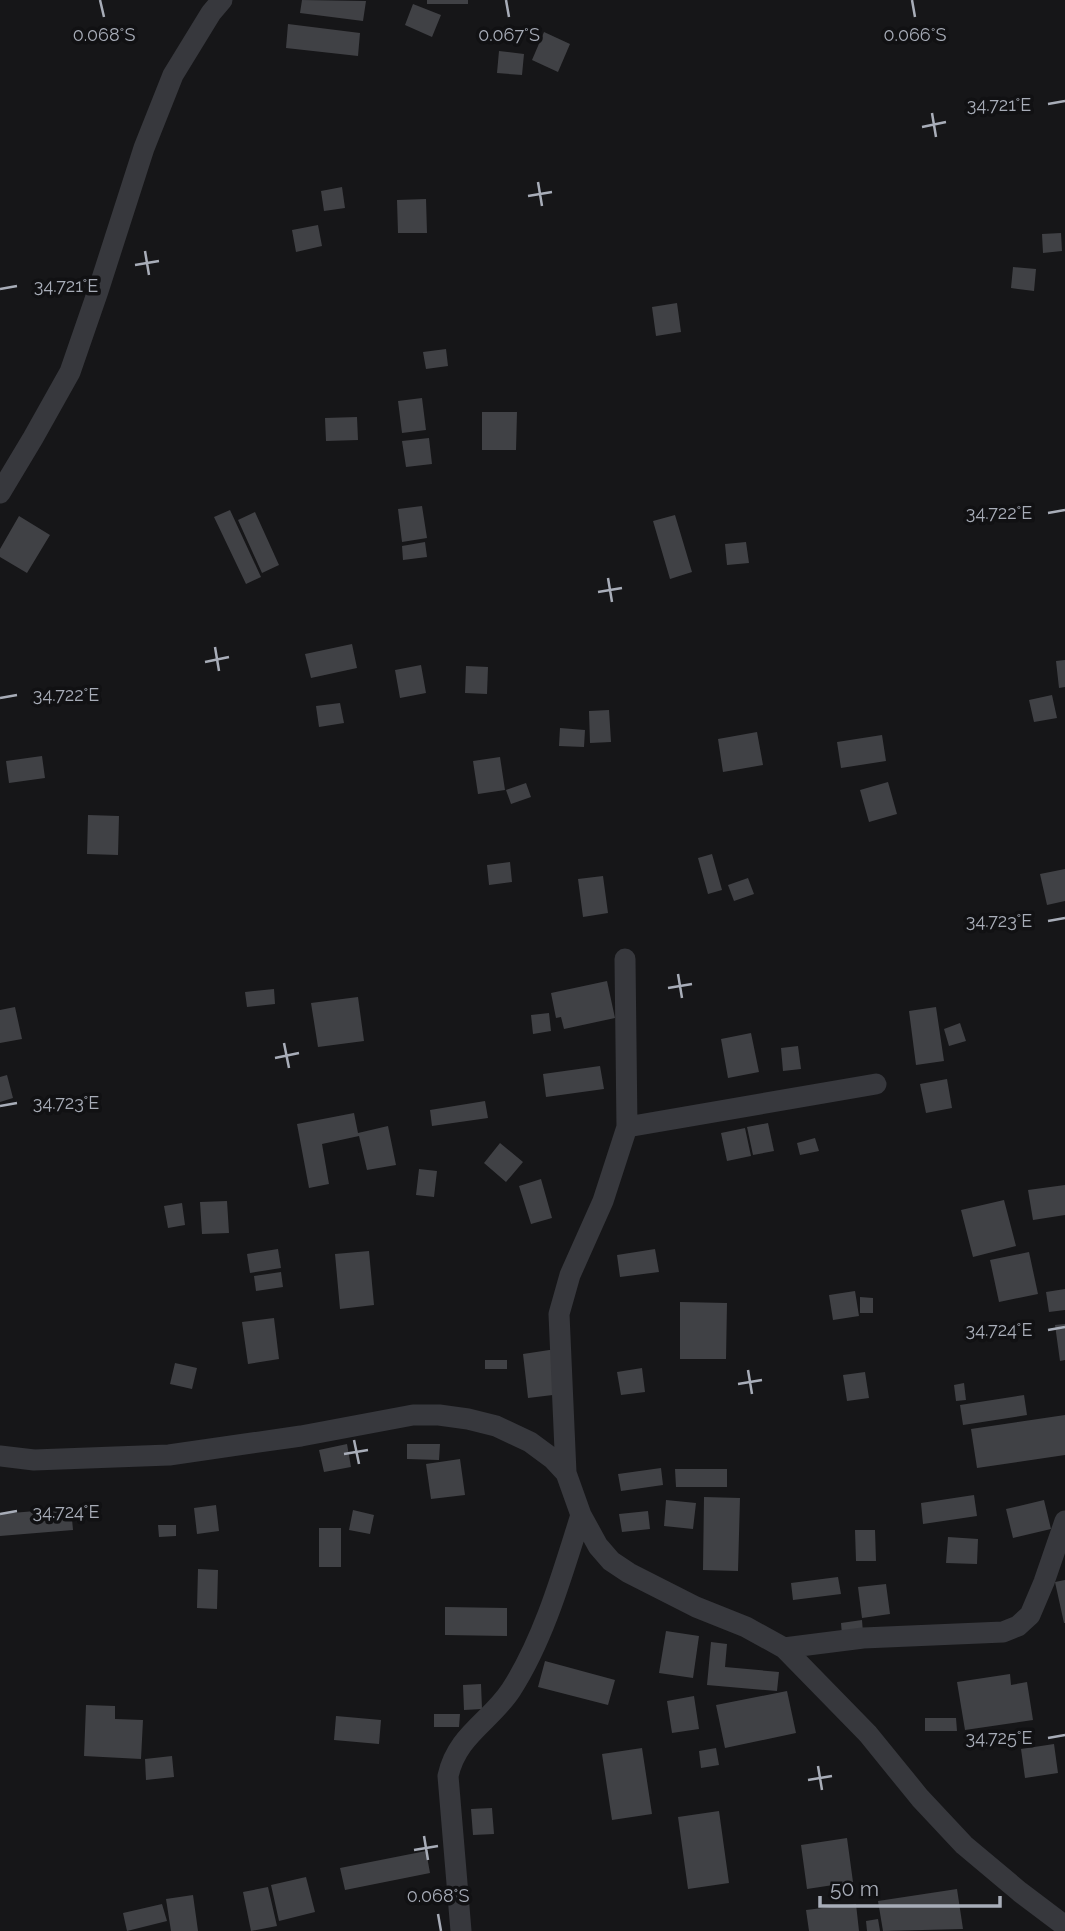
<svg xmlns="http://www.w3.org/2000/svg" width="1065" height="1931" font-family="Raleway,sans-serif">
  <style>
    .building { fill: #404145 }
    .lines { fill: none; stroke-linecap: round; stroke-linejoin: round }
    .street { stroke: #37383d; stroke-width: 21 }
    .ticks { fill: none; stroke: #a8adb8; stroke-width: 2.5 }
    .ticks-label { font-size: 18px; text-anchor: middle; fill: #a8adb8; stroke: #111113; stroke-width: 7; stroke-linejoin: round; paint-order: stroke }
  </style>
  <rect width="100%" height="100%" fill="#161618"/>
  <!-- building -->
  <path class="building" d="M302,0L366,1L363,21L300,13Z
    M427,0H468V4H427Z
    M413,4L441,15L432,37L405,25Z
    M288,24L360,33L358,56L286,48Z
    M544,32L570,44L558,72L532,60Z
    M499,51L524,54L522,75L497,73Z
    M342,187L345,208L324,211L321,191Z
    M426,199L427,233H398L397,200Z
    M318,225L322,246L296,252L292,230Z
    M1061,233L1062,251L1043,253L1042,234Z
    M1013,267L1036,269L1034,291L1011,288Z
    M677,303L681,332L656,336L652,307Z
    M446,349L448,366L426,369L423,352Z
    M422,398L426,430L402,433L398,401Z
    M482,412H517L516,450H482Z
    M357,417L358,440L326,441L325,418Z
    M429,438L432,464L406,467L402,441Z
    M422,506L427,538L402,542L398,509Z
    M230,510L261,577L246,584L214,517Z
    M255,512L279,565L262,573L238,520Z
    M675,515L692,572L670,579L653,521Z
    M19,516L50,535L27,573L0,557V549Z
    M425,542L427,557L403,560L402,546Z
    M746,542L749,563L727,565L725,544Z
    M352,644L357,668L311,678L305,654Z
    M1065,660V687L1059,688L1056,661Z
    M421,665L426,693L400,698L395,670Z
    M466,666L488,667L487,694L465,693Z
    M1052,695L1057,718L1034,722L1029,700Z
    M340,703L344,723L319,727L316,706Z
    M609,710L611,742L590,743L589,711Z
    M560,728L585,730L584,747L559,746Z
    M757,732L763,765L723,772L718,739Z
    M882,735L886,761L841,768L837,742Z
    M42,756L45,778L9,783L6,761Z
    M500,757L505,790L478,794L473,761Z
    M888,782L897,814L869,822L860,790Z
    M526,783L531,797L511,804L506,790Z
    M88,815L119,816L118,855L87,854Z
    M712,854L722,890L708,894L698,858Z
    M510,862L512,882L489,885L487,865Z
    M1065,869V901L1047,905L1040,874Z
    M603,876L608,913L583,917L578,879Z
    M748,878L754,894L734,901L728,885Z
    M607,981L615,1018L564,1029L561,1017L556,1018L551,993Z
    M274,989L275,1004L247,1007L245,992Z
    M358,997L364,1041L318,1047L311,1003Z
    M15,1007L22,1039L0,1043V1010Z
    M936,1007L944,1061L916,1065L909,1011Z
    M549,1013L551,1031L533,1034L531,1015Z
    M960,1023L966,1041L949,1046L944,1029Z
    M751,1033L759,1072L728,1078L721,1039Z
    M798,1046L801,1069L783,1071L781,1048Z
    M600,1066L604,1089L546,1097L543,1074Z
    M7,1075L13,1098L0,1102V1077Z
    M947,1079L952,1108L926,1113L920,1084Z
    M485,1101L488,1118L432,1126L430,1110Z
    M354,1113L358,1133L388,1126L396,1165L367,1170L359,1136L322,1144L329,1184L309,1188L297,1124Z
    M768,1123L774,1151L753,1155L747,1127Z
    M745,1128L751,1156L727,1161L721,1133Z
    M815,1138L819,1151L800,1155L797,1143Z
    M500,1143L523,1162L506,1182L484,1163Z
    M419,1169L437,1171L434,1197L416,1195Z
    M541,1179L552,1218L531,1224L519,1186Z
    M1065,1185V1215L1033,1220L1028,1190Z
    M1004,1200L1016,1246L973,1257L961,1210Z
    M227,1201L229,1233L202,1234L200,1202Z
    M182,1203L185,1225L168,1228L164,1206Z
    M278,1249L281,1268L250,1273L247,1254Z
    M655,1249L659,1272L620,1277L617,1255Z
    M369,1251L374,1305L340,1309L335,1254Z
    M1029,1252L1038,1294L999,1302L990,1260Z
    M281,1272L283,1287L256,1291L254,1276Z
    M1065,1289V1310L1049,1312L1046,1292Z
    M855,1291L859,1316L833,1320L829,1295Z
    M860,1297L873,1298V1313H860Z
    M680,1302L727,1303L726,1359H680Z
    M274,1318L279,1359L248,1364L242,1322Z
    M1065,1324V1360L1060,1361L1055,1325Z
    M556,1349L561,1394L528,1398L523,1354Z
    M485,1360H507V1369H485Z
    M175,1363L197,1368L192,1389L170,1384Z
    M642,1368L645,1392L621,1395L617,1372Z
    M865,1372L869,1398L847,1401L843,1375Z
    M964,1383L966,1400L956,1401L954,1385Z
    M1024,1395L1027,1415L963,1425L960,1405Z
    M1065,1415V1455L977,1468L971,1429Z
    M347,1444L351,1467L324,1472L319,1450Z
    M407,1444H440L439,1460L407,1459Z
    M460,1459L465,1495L431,1499L426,1464Z
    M661,1468L663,1485L621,1491L618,1474Z
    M675,1469H727V1487H676Z
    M974,1495L977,1516L923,1524L921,1503Z
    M704,1497L740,1498L738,1571L703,1570Z
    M666,1500L696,1503L693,1529L664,1526Z
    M1044,1500L1051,1529L1013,1538L1006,1509Z
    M216,1505L219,1531L197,1534L194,1508Z
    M71,1508L73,1530L0,1536V1514Z
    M353,1510L374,1515L370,1534L349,1530Z
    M648,1511L650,1529L622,1532L619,1514Z
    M158,1525H176V1536L159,1537Z
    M319,1528H341V1567H319Z
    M855,1530H875L876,1561H856Z
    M948,1537L978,1539L977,1564L946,1563Z
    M198,1569L218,1570L217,1609L197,1608Z
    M838,1577L841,1594L793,1600L791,1583Z
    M1065,1580V1623H1064L1055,1582Z
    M886,1584L890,1614L862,1618L858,1587Z
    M445,1607L507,1608V1636L445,1635Z
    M862,1620L863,1633L842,1635L841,1623Z
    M666,1631L699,1636L693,1678L659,1673Z
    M711,1642L727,1644L725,1667L779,1672L777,1691L707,1685Z
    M545,1661L615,1680L608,1705L538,1687Z
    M1010,1674L1011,1685L1027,1682L1033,1720L965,1730L957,1682Z
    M481,1684L482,1709L464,1710L463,1685Z
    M787,1691L796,1733L725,1748L716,1705Z
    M694,1696L699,1729L672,1733L667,1701Z
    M86,1705L115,1706V1719L143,1720L141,1759L84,1756Z
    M434,1714H460L459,1727H434Z
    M336,1716L381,1720L379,1744L334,1740Z
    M925,1718H956L957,1731H925Z
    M1054,1744L1058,1773L1025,1778L1021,1749Z
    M642,1748L652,1814L612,1820L602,1754Z
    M716,1748L719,1765L701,1768L699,1751Z
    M172,1756L174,1777L146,1780L145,1759Z
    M492,1808L494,1834L473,1835L471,1809Z
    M719,1811L729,1883L688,1889L678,1817Z
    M847,1838L853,1882L807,1889L801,1845Z
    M426,1851L430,1873L345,1890L340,1868Z
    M306,1877L315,1912L279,1921L271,1885Z
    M268,1887L277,1926L251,1931L243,1892Z
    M957,1889L963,1929L883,1931L878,1901Z
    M193,1895L198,1931H171L166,1899Z
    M162,1904L167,1921L127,1931L123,1913Z
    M856,1904L859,1931H809L806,1910Z
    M878,1919L880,1931H867L866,1921Z"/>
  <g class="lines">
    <!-- street -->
    <path class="street" d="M0,493L33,438L70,372L98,291L144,148L173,75L211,13L222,0
      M627,1127L876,1084
      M0,1456L34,1460L169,1455L301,1436L413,1415H439L468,1419L496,1426L530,1442L553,1459L566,1473L581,1515L598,1546L611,1561L629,1573L696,1607L746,1627L784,1648L868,1734L920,1798L964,1845L1020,1892L1065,1926
      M566,1473L559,1314L570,1275L603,1201L627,1127L625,959
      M784,1648L863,1638L1003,1632L1018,1626L1030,1615L1044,1582L1065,1521
      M461,1931L448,1776C457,1735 490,1722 511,1690C544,1639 563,1572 581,1515"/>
  </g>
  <!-- ticks -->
  <path class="ticks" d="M100,0L104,17M506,0L509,17M912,0L915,17M1048,104L1065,101M932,113L936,137M922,127L946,122M538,182L542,206M528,196L552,192M145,251L149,275M135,265L159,261M0,289L17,286M1048,513L1065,510M608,578L612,602M598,592L622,588M215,647L219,671M205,662L229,657M0,698L17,695M1048,921L1065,918M678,974L682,998M668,988L692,984M284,1043L289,1068M275,1058L299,1053M0,1106L17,1103M1048,1330L1065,1327M748,1370L752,1394M738,1384L762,1380M354,1440L359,1464M344,1454L368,1450M0,1514L17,1511M1048,1738L1065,1735M818,1766L822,1790M808,1780L832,1776M424,1836L428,1860M414,1850L438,1846M438,1914L441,1931"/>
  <g class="ticks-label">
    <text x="915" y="41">0.066°S</text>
    <text x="104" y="41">0.068°S</text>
    <text x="509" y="41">0.067°S</text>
    <text x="999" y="111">34.721°E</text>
    <text x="66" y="292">34.721°E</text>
    <text x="999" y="519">34.722°E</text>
    <text x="66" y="701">34.722°E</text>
    <text x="999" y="927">34.723°E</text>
    <text x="66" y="1109">34.723°E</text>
    <text x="999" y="1336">34.724°E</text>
    <text x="66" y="1518">34.724°E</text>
    <text x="999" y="1744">34.725°E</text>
    <text x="438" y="1902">0.068°S</text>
  </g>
  <!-- scale -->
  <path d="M820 1896v10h180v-10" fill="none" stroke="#a8adb8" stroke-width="3.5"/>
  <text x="830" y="1896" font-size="21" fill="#a8adb8" stroke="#111113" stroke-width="5" paint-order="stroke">50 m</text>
</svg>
